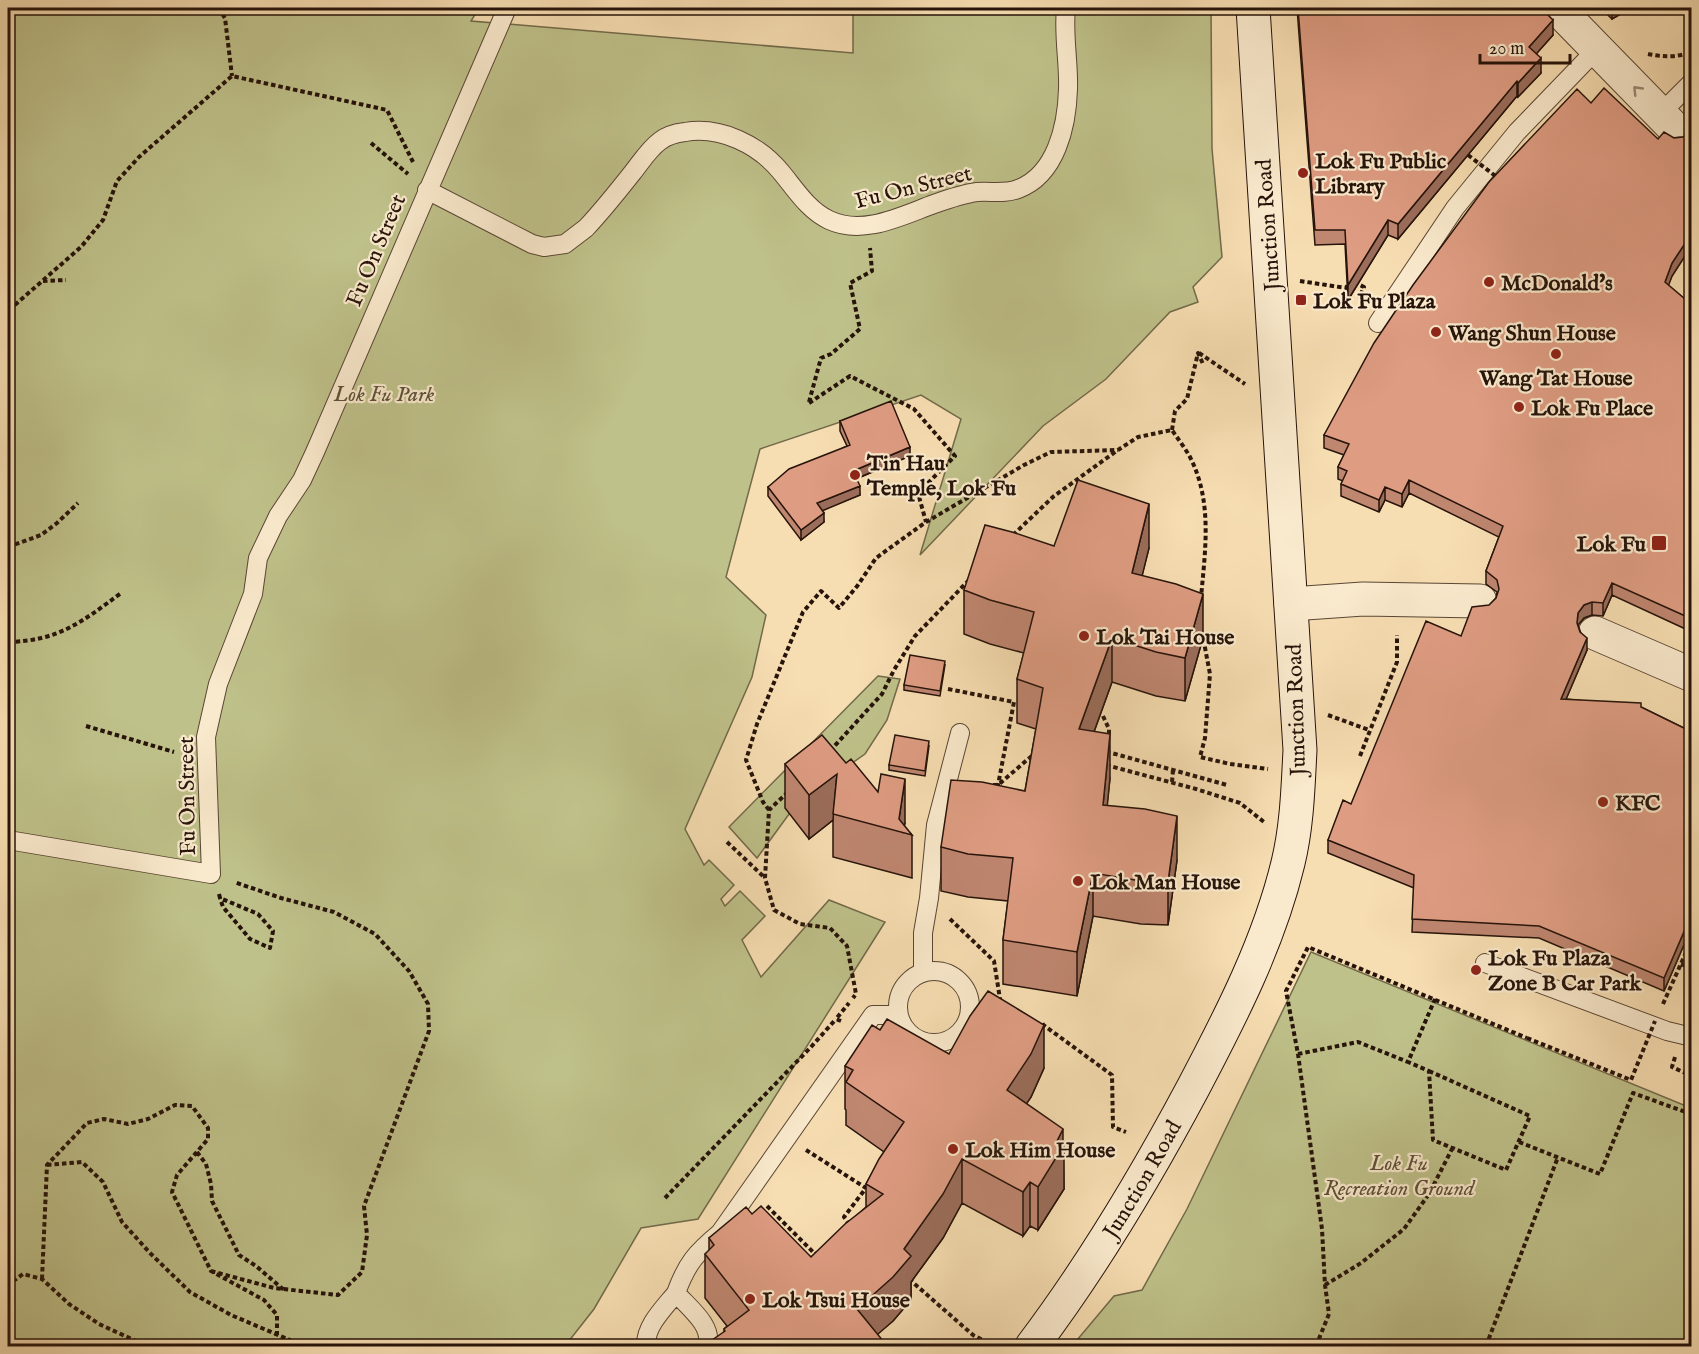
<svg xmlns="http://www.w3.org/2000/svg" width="1699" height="1354" font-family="'IM FELL English',serif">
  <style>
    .green { fill: #bfc18a; stroke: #726a4a; stroke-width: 1.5 }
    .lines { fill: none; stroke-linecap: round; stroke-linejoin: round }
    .service-casing { stroke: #5a4634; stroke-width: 20 }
    .tertiary-casing { stroke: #5a4634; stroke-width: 35 }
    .secondary-casing { stroke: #26130a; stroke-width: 35 }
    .path { stroke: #26130a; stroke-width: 4; stroke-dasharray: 4.5 3; stroke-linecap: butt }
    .service { stroke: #faeacd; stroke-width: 18 }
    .tertiary { stroke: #faeacd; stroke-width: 33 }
    .secondary { stroke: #faeacd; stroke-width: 33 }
    .path-bridge { stroke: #26130a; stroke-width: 4; stroke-dasharray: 4.5 3; stroke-linecap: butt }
    .wall { fill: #bf8670; stroke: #26130a; stroke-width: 1.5 }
    .shaded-wall { fill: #9b6d5b; stroke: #26130a; stroke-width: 1.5 }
    .building { fill: #de9c82; stroke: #26130a; stroke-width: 1.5 }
    .oneway { stroke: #9b8975 }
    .poi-dot { fill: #8f2418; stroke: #faeacd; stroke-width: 2 }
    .labels { text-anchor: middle; stroke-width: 4.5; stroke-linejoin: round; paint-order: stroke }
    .poi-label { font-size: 22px; font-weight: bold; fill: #26130a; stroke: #faeacd; text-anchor: start }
    .street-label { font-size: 22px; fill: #26130a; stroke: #faeacd }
    .park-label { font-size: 22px; font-style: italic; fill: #5c5037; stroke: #faeacd }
  </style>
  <rect width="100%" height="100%" fill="#f7deb2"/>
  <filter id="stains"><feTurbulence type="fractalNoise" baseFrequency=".00333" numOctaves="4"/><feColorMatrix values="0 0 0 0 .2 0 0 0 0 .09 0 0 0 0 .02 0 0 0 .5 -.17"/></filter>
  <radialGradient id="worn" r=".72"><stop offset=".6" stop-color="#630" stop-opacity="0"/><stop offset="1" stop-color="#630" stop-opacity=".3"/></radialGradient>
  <!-- green -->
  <path class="green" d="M8,8H479L471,21L853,53V8H1211L1212,149L1222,257L1193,287L1198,302L1170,312L1106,379L1043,426L920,555L961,419L921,395L760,449L726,577L766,615L752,677L685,829L704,865L709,860L734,885L721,899L725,906L740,891L765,916L742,940L761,977L829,900L885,922L698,1219L641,1228L594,1309L565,1346H8Z
    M878,676L900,679L887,720L865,754L818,787L792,810L757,858L729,827Z
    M1311,952L1691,1108V1346H1072L1114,1296L1142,1290L1187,1209Z"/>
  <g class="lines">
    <defs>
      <path id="service" d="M1661,113L1692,82
        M427,190L532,244L544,247L565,244L586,228C603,210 618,191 633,172C641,162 649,149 660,141C666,136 677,133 685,132C721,126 759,145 781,172C796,190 808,210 829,220C863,236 901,216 934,204C948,199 962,194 977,192C991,191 1006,194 1018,189C1056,175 1067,126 1068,89C1069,62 1063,35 1066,8
        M1378,323L1455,208L1517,132L1597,49
        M8,840L211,874L206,737L218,684L253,594L258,558L278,516L302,480L315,452L507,8
        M1485,963L1667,1031L1692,1037
        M898 1007a36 36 0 1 1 72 0a36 36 0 1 1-72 0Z
        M923,972V933L929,898L936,825L960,733
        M676,1293C687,1263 696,1253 720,1233L873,1015H899
        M646,1346C645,1326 664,1308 676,1293C688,1307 714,1326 707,1346"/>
      <path id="tertiary" d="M1557,8L1678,132
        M1291,604L1363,599L1480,601
        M1595,633L1692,675"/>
      <g id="secondary">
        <path id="s1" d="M1032,1346C1093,1265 1145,1178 1193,1088C1231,1016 1269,942 1288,863C1297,826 1298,788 1300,750L1253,8"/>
      </g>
    </defs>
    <!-- service casing -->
    <use href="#service" class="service-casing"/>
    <!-- tertiary casing -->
    <use href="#tertiary" class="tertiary-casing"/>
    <!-- secondary casing -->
    <use href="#secondary" class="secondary-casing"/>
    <!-- path -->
    <path class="path" d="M218,8L225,18L232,76
      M1648,54C1662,57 1679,58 1692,51
      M371,143L408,174
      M43,281L66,280
      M1300,281L1346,288L1349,283
      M1354,282L1364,287L1359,298
      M8,308L16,304L81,247L103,220L117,181L139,157L232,76L387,110L413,162
      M1199,353L1245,384
      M809,402L821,358L831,354L860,329L850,283L872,271L870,248
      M809,403L850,376L914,409L955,456L918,493L926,522
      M1172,430L1175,411L1187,399L1198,353L1203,364
      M1013,535L1054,496L1118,450L1138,437L1172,430C1178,439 1185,448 1190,457C1213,502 1205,551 1201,598
      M8,547L41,535L57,523L78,503
      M1202,632L1210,674L1205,738L1200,757L1230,764L1268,769
      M8,642C58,641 82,622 121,593
      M948,689L1014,702L998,785
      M1328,715L1369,730
      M1103,716L1109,729V736
      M86,726L174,752
      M1108,750V752L1227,785
      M830,751L882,694L894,670L915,636L970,579
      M1360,756L1397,662V635
      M1106,765L1196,789L1240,803L1264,822
      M1172,782L1173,770
      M993,785H998L1034,754
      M788,792L769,810L765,878L774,910L800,924L830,928L847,946L856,994L853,998
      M769,810L763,802L746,760L757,724L803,612L821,591L839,608L858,585L876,558L926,522L1024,465L1051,452L1118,450
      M727,842L764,877
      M219,894L220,898L258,914L273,931L270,948L250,939L223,907L220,898
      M950,919L994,961L1000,999L998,1002
      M1681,964L1692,968
      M1663,1004L1692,939
      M1688,1013L1692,998
      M841,1021L836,1019L849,1003
      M1042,1024L1112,1075L1113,1127L1126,1132
      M1298,1054L1358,1042L1408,1062
      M1675,1057L1672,1067L1692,1076
      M1429,1071L1530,1116L1506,1170L1433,1140L1429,1071L1408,1062L1435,999
      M1519,1142L1600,1174L1633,1093L1691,1114L1692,1112
      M806,1150L866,1188L844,1217L850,1226
      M197,1152L206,1164L211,1184L212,1201L239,1255L256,1266L284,1290
      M47,1165L82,1162L103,1182L122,1222L150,1253L190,1292L231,1315L304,1346
      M665,1198L811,1047L836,1019
      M767,1206L815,1254L817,1253
      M211,1271L274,1288L338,1295L362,1272L367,1235L364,1206L429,1031L428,1004L409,971L375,934L334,912L281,898L234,882
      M42,1279L47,1165L87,1123L104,1119L128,1124L148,1119L175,1105L192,1106L208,1128V1139L177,1175L172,1192L211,1271L264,1300L277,1315V1335
      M909,1279L973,1335L994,1346
      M1325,1285L1361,1263L1404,1229L1429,1194L1453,1147
      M8,1318L12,1282L23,1274L42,1279L69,1304L99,1324L147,1346
      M8,1337L26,1346
      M1316,1346L1329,1314L1325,1285L1322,1229L1298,1054L1286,991L1308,947L1527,1038
      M1486,1346L1558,1157"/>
    <!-- service -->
    <use href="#service" class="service"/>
    <!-- tertiary -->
    <use href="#tertiary" class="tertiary"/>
    <!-- secondary -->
    <use href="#secondary" class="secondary"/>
    <!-- path-bridge -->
    <path class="path-bridge" d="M1468,155L1498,178
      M1527,1038L1631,1080L1655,1021"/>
  </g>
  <!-- wall -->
  <path class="wall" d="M1297,8H1541L1553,35L1536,54L1541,73L1518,97L1517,96L1398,239L1388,235L1348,300L1345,244L1315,245Z
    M1601,8H1631L1612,19Z
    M1591,103L1658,139L1683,137L1692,132V245L1672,276L1668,285L1692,305V632L1612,595L1603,616L1592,615L1584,618L1578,625L1587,650L1566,699L1641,707L1692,732V933H1689L1664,991L1539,938L1412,932L1414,888L1328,853V840L1461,636L1496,598L1497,592L1486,584V571L1499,537L1409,493L1402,507L1385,500L1379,512L1341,496V484L1343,481L1338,479V467L1344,455L1324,448V435Z
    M840,421L910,456L856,479L860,495L822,510L824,522L801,540L768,496V487L847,446L840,431Z
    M1054,546L1149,548L1142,575L1203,638L1185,701L1156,696L1112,682L1094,732L1110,778L1107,805L1177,860L1168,925L1141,924L1093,916L1077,996L1003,984V940L1008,901L968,897L941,891V847L1025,791L1036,729L1017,723V679L1024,653L990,644L964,634V590Z
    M945,665L940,696L904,690V685Z
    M929,746L925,776L889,770V765Z
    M846,763L878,792L905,823L904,826L912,835V878L833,857V820L809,839L785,808V764Z
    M880,1030L949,1054L1044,1068L1031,1097L1026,1104L1063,1144L1064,1189L1038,1230L1030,1226L1023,1236L962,1203L943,1238L911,1282V1300L893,1321L877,1334L724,1332V1329L727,1326L705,1298V1254L709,1251V1238L752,1214L811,1257L866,1207V1184L884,1152L846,1125V1110L845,1109V1066Z"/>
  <!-- shaded-wall -->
  <path class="shaded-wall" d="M1612,8H1631L1612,19Z
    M1553,20V35L1529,62V47Z
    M1541,58V73L1518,97V83Z
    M1517,81V96L1398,239V224Z
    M1388,220V235L1348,300V285Z
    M1692,233V245L1672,276L1665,295V282L1672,263Z
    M910,447V456L853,480V471Z
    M1409,480V493L1402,507V494Z
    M860,486V495L817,513V503Z
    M1385,487V500L1379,512V500Z
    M1149,504V548L1132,617V573Z
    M824,513V522L801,540V530Z
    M1612,583V595L1603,616V603Z
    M1203,594V638L1185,701V658Z
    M1592,602V615L1584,618L1578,625L1577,636V623L1578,613L1584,605Z
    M1112,638V682L1079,773V729Z
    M1587,638V650L1561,711V699Z
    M1110,734V778L1103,849V805Z
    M837,774L833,820L809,839V795Z
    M905,779V823L903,833L899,819Z
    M1177,816V860L1168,925V882Z
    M1093,873V916L1077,996V952Z
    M1689,920V933L1664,991V978Z
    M1044,1025V1068L1031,1097L1007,1134V1090Z
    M1063,1129V1147L1064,1145V1189L1038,1230V1187L1057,1141Z
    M962,1159V1203L943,1238L911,1282V1300L893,1321L863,1347L857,1309L904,1249Z
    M1030,1182V1226L1023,1236V1192Z"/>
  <!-- building -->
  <path class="building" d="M1298,8H1541L1553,20L1529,47L1541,58L1518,83L1517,81L1398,224L1388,220L1348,285L1345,230H1315Z
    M1604,88L1658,139L1664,132L1674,138L1683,137L1692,132V233L1672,263L1665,282L1692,305V619L1612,583L1603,603L1592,602L1584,605L1578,613L1577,623L1580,632L1587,638L1561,699L1641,703V707L1692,732V921L1689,920L1664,978L1539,926L1412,919L1414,875L1328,840L1343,800L1351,804L1426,621L1461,636L1472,607L1489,605L1496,598L1499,589L1497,580L1486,571L1503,526L1409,480L1402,494L1385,487L1379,500L1341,484L1347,471L1338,467L1349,444L1324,435L1374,343L1413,285L1489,182L1577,89L1591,103Z
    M891,401L910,447L853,471L860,486L817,503L824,513L801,530L768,487L789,469L850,445L840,421Z
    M1078,480L1149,504L1132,573L1176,584L1203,594L1185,658L1156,652L1112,638L1079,729L1110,734L1103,805L1145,809L1177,816L1168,882L1141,881L1093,873L1077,952L1003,940L1013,858L968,854L941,847L951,780L982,782L1025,791L1043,688L1017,679L1034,612L990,600L964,590L985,525L1012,532L1054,546Z
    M910,655L945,661L940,691L904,685Z
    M822,735L846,763L851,759L878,792L881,774L905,779L899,819L912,835L833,814L837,774L809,795L785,764Z
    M895,735L929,741L925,771L889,765Z
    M988,991L1044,1025L1031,1054L1007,1090L1063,1129L1057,1141L1064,1145L1038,1187L1030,1182L1023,1192L962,1159L943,1194L904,1249L911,1256L893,1277L857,1309L888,1347H702L725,1331L724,1329L749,1310L705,1254L714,1245L709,1238L746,1207L752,1214L761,1206L811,1257L845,1224L883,1194L866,1184L879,1159L904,1122L846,1082L853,1070L845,1066L872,1025L880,1030L887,1019L949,1054L970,1016Z"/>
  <!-- one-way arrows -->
  <defs><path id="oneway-chevron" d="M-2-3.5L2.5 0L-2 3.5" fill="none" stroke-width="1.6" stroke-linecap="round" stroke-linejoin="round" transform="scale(1.5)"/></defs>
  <use class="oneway" href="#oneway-chevron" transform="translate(1637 90) rotate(-134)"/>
  <!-- markers -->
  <g class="poi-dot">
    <circle cx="1303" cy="173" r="6"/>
    <circle cx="1489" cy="282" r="6"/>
    <rect x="1295" y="294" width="12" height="12" rx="3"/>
    <circle cx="1436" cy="332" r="6"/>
    <circle cx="1556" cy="354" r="6"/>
    <circle cx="1519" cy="407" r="6"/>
    <circle cx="855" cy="475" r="6"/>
    <rect x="1651" y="535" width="16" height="16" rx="3"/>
    <circle cx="1084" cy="636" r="6"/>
    <circle cx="1603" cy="802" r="6"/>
    <circle cx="1078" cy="881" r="6"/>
    <circle cx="1476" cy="970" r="6"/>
    <circle cx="953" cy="1149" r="6"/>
    <circle cx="750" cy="1299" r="6"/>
  </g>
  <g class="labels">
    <!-- poi labels -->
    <g class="poi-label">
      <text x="1315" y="168">Lok Fu Public<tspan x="1315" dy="25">Library</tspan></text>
      <text x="1501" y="290">McDonald's</text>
      <text x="1313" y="308">Lok Fu Plaza</text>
      <text x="1448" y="340">Wang Shun House</text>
      <text x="1556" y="385" text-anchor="middle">Wang Tat House</text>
      <text x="1531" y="415">Lok Fu Place</text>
      <text x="867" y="470">Tin Hau<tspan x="867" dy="25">Temple, Lok Fu</tspan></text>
      <text x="1646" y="551" text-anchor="end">Lok Fu</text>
      <text x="1096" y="644">Lok Tai House</text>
      <text x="1615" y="810">KFC</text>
      <text x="1090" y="889">Lok Man House</text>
      <text x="1488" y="965">Lok Fu Plaza<tspan x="1488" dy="25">Zone B Car Park</tspan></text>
      <text x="965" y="1157">Lok Him House</text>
      <text x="762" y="1307">Lok Tsui House</text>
    </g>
    <!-- street labels -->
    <g class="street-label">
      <text transform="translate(913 186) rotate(-14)" y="8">Fu On Street</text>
      <text transform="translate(1267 225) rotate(-94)" y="8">Junction Road</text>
      <text transform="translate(375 250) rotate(-67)" y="8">Fu On Street</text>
      <text transform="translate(1295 710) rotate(-92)" y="8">Junction Road</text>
      <text transform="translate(186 796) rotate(-91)" y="8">Fu On Street</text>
      <text dy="8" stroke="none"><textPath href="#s1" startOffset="200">Junction Road</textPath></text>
    </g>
    <!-- park labels -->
    <g class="park-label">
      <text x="384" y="401">Lok Fu Park</text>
      <text x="1399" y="1170">Lok Fu<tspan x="1399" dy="25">Recreation Ground</tspan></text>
    </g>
  </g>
  <!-- margin -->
  <rect width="1699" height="1354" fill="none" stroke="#f7deb2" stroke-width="30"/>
  <rect x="9" y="9" width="1681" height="1336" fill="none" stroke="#26130a" stroke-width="3"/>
  <rect x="15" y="15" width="1669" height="1324" fill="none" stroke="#26130a" stroke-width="1.5"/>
  <!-- scale -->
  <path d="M1480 54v9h90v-9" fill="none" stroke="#26130a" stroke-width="3"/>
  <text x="1489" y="54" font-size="18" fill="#26130a" stroke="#faeacd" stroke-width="4.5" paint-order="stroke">20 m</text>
  <rect width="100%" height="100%" filter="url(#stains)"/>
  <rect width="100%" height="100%" fill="url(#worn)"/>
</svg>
